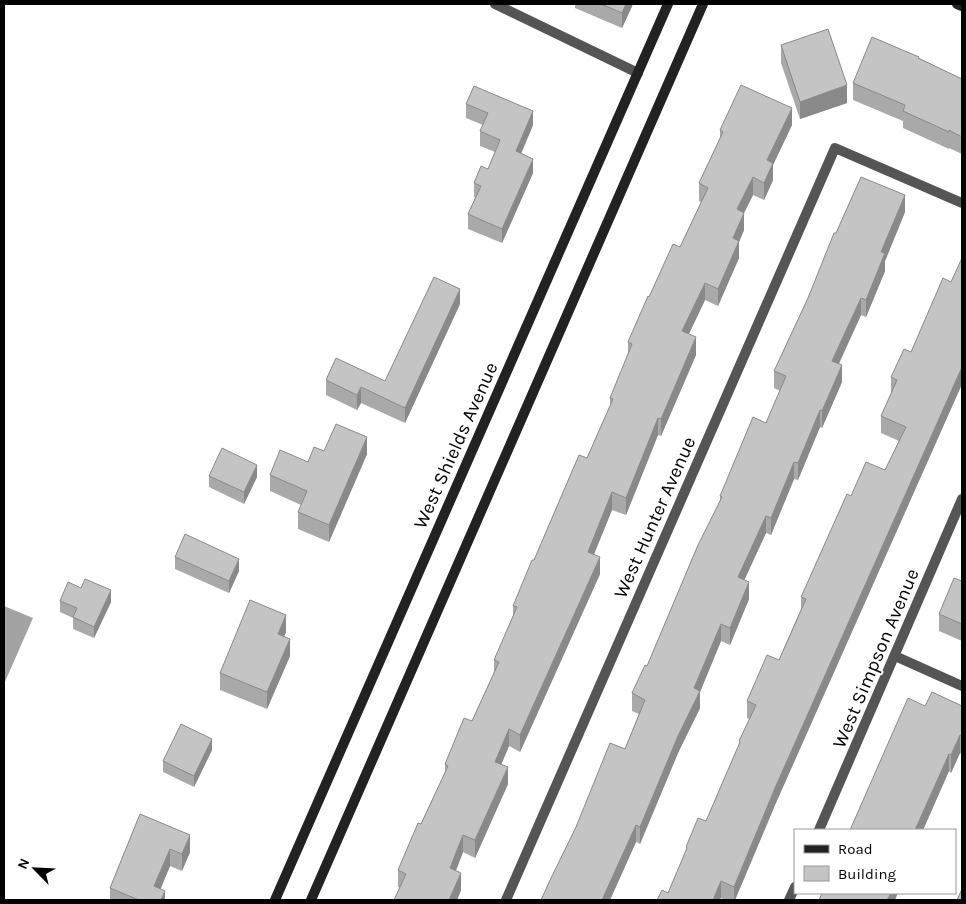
<svg xmlns="http://www.w3.org/2000/svg" width="966" height="904" font-family="Karla,sans-serif">
  <style>
    .water { fill: #a3a3a3 }
    .lines { fill: none; stroke-linecap: round; stroke-linejoin: round }
    .lane { stroke: #555; stroke-width: 10 }
    .street { stroke: #555; stroke-width: 10 }
    .secondary { stroke: #222; stroke-width: 10 }
    .wall { fill: #a9a9a9 }
    .shaded-wall { fill: #898989 }
    .building { fill: #c4c4c4; stroke: #898989 }
    .labels { text-anchor: middle; stroke-width: 4; stroke-linejoin: round; paint-order: stroke }
    .street-label { font-size: 19px; fill: #000; stroke: #fff }
  </style>
  <rect width="100%" height="100%" fill="#fff"/>
  <!-- water -->
  <path class="water" d="M4,606L33,618L4,684Z"/>
  <g class="lines">
    <!-- lane -->
    <path class="lane" d="M495,4L638,73"/>
    <!-- street -->
    <path class="street" d="M895,656L962,686
      M819,830L962,499
      M506,900L835,148L962,203
      M789,900L795,887"/>
    <!-- secondary -->
    <path class="secondary" d="M957,4L962,6
      M275,900L668,4
      M311,900L703,4"/>
  </g>
  <!-- wall -->
  <path class="wall" d="M575,4H633L622,28L575,8Z
    M781,45L847,103L800,119L781,63Z
    M919,58L962,79V154L949,148V149L903,128V121L853,100V83Z
    M466,104L533,125L521,153L533,173L502,243L468,229V214L475,198L474,197V183L488,169L495,152L480,146V131L483,125L466,118Z
    M792,125L773,165V180L764,200L753,195L744,213V230L739,242V258L718,306L705,300L689,334L696,355L661,436L658,435L626,515L612,510L594,554L600,574L520,752L509,746L501,765L508,784L475,858L463,852L456,871L461,890L457,900H394L400,888L398,887V870L445,774V764L472,721L494,673V660L513,617V606L534,560L587,458L610,406V398L628,355V342L649,297L680,247L701,202L699,201V183L720,138V130Z
    M905,212L885,261V271L866,317L861,315L839,364L842,382L822,428L820,427L798,480L794,479L771,535L766,533L744,580L749,599L730,645L721,641L700,692V708L678,753L640,844L636,842L610,900H541L625,749L639,714L632,711V693L647,666L720,501V496L766,423L780,391L774,388V371L808,298L836,233Z
    M962,258V384L775,805L735,900H725L721,898L668,893L686,853V847L706,821L739,745V741L750,719L747,718V701L779,660L801,609V597L851,496L885,470L899,441L881,433V416L891,394V377L911,352L951,282Z
    M460,304L405,423L361,403L357,410L326,395V380L385,381Z
    M324,451L367,454L329,542L298,529V512L301,505L270,491V475L308,462Z
    M209,476L257,477L244,504L209,487Z
    M175,557L239,571L229,593L175,569Z
    M962,581V641L939,631V614Z
    M60,601L111,602L94,638L73,629V618L60,612Z
    M286,632L284,636L290,656L267,709L220,690V673Z
    M925,706H962V754L960,753L951,773L949,771L923,830H850Z
    M212,750L194,787L163,772V761Z
    M140,814L190,852L182,871L170,866L160,889L165,900H110V888Z"/>
  <!-- shaded-wall -->
  <path class="shaded-wall" d="M626,4H633L622,28V13Z
    M847,85V103L800,119V102Z
    M792,108V125L773,165V180L764,200V183L767,160Z
    M533,111V125L516,166V151Z
    M533,159V173L502,243V229Z
    M753,177V195L737,227V209Z
    M905,195V212L885,261V271L866,317V300L881,252Z
    M744,213V230L739,242V258L718,306V289L733,238Z
    M705,283V300L682,348V331Z
    M460,289V304L405,423V408Z
    M861,298V315L832,378V361Z
    M696,337V355L661,436V419Z
    M842,365V382L822,428V411Z
    M962,367V384L775,805L735,900H734V887L775,788Z
    M361,387V403L357,410V395Z
    M820,410V427L798,480V463Z
    M658,418V435L626,515V498Z
    M367,437V454L329,542V525Z
    M794,462V479L771,535V518Z
    M257,465V477L244,504V492Z
    M612,492V510L588,569V552Z
    M766,516V533L738,594V577Z
    M600,557V574L520,752V735Z
    M239,559V571L229,593V581Z
    M749,582V599L730,645V628Z
    M111,590V602L94,638V627Z
    M286,615V632L278,651V634Z
    M721,624V641L700,692V708L678,753L640,844V827L678,736L694,688Z
    M290,639V656L267,709V692Z
    M509,729V746L495,779V762Z
    M960,735V753L951,773V755Z
    M212,739V750L194,787V776Z
    M949,754V771L923,830H915Z
    M508,767V784L475,858V840Z
    M636,825V842L610,900H602Z
    M190,835V852L182,871V854Z
    M463,835V852L450,885V868Z
    M170,849V866L156,900L154,886Z
    M461,873V890L457,900H449Z
    M721,881V898L720,900H713Z
    M165,891V900H161Z
    M891,893H898L895,900H887Z"/>
  <!-- building -->
  <path class="building" d="M601,4H626L622,13Z
    M828,29L847,85L800,102L781,45Z
    M872,37L919,57L918,58L962,79V137L949,130V132L903,111L905,105L853,83Z
    M741,85L792,108L767,160L773,163L764,183L753,177L737,209L744,213L733,238L739,241L718,289L705,283L682,331L696,337L661,419L658,418L626,498L612,492L588,552L600,557L520,735L509,729L495,762L508,767L475,840L463,835L450,868L461,873L449,900H394L406,874L398,870L418,823L421,824L448,766L445,764L464,718L472,721L499,662L494,660L517,607L513,606L532,560H534L579,455L587,458L613,399L610,398L632,344L628,342L648,296L649,297L673,244L680,247L708,188L699,183L723,132L720,130Z
    M474,86L533,111L516,151L533,159L502,229L468,214L481,186L474,183L481,166L488,169L500,140L480,131L488,113L466,104Z
    M861,177L905,195L881,252L885,253L866,300L861,298L832,361L842,365L822,411L820,410L798,463L794,462L771,518L766,516L738,577L749,582L730,628L721,624L694,688L700,691L678,736L640,827L636,825L602,900H541L551,878L576,827L610,743L625,749L645,700L632,693L645,665L647,666L698,545L722,497L720,496L753,417L766,423L786,376L774,371L808,298L834,233H836Z
    M962,258V367L775,788L734,887L721,881L713,900H657L662,890L668,893L687,848L686,847L698,818L706,821L740,742L739,741L756,705L747,701L767,655L779,660L806,599L801,597L847,494L851,496L866,462L885,470L906,427L881,416L897,380L891,377L904,349L911,352L943,278L951,282Z
    M434,277L460,289L405,408L361,387L357,395L326,380L336,358L385,381Z
    M336,424L367,437L329,525L298,512L307,491L270,475L280,450L308,462L314,447L324,451Z
    M222,448L257,465L244,492L209,476Z
    M185,534L239,559L229,581L175,557Z
    M954,578L962,581V624L939,614Z
    M85,579L111,590L94,627L73,617L77,608L60,601L68,582L81,588Z
    M250,600L286,615L278,634L290,639L267,692L220,673Z
    M932,692L962,706V736L960,735L951,755L949,754L915,830H850L908,698L925,706Z
    M181,724L212,739L194,776L163,761Z
    M140,814L190,835L182,854L170,849L154,886L165,891L161,900H139L110,888Z
    M962,889V900H957Z
    M822,893H891L887,900H819Z"/>
  <g class="labels">
    <!-- street labels -->
    <g class="street-label">
      <text transform="translate(455 445) rotate(-66)" y="7">West Shields Avenue</text>
      <text transform="translate(654 517) rotate(-66)" y="7">West Hunter Avenue</text>
      <text transform="translate(875 658) rotate(-67)" y="7">West Simpson Avenue</text>
    </g>
  </g>
  <!-- border -->
  <rect width="966" height="904" fill="none" stroke="#000000" stroke-width="10"/>
  <!-- legend -->
  <rect x="794" y="829" width="162" height="65" fill="#ffffff" stroke="#999999"/>
  <rect x="804" y="845" width="25" height="8" fill="#222222" stroke="#999999"/>
  <text x="838" y="854" font-size="15" fill="#000000">Road</text>
  <rect x="804" y="866" width="25" height="15" fill="#c4c4c4" stroke="#999999"/>
  <text x="838" y="879" font-size="15" fill="#000000">Building</text>
  <!-- north arrow -->
  <g transform="translate(35 869) rotate(294)" stroke="#ffffff" stroke-width="4" paint-order="stroke">
  <path d="M0-4L9 19L0 12L-9 19Z" fill="#000000"/>
  <text y="-8" font-size="14" font-weight="bold" text-anchor="middle" fill="#000000">N</text>
  </g>
</svg>
